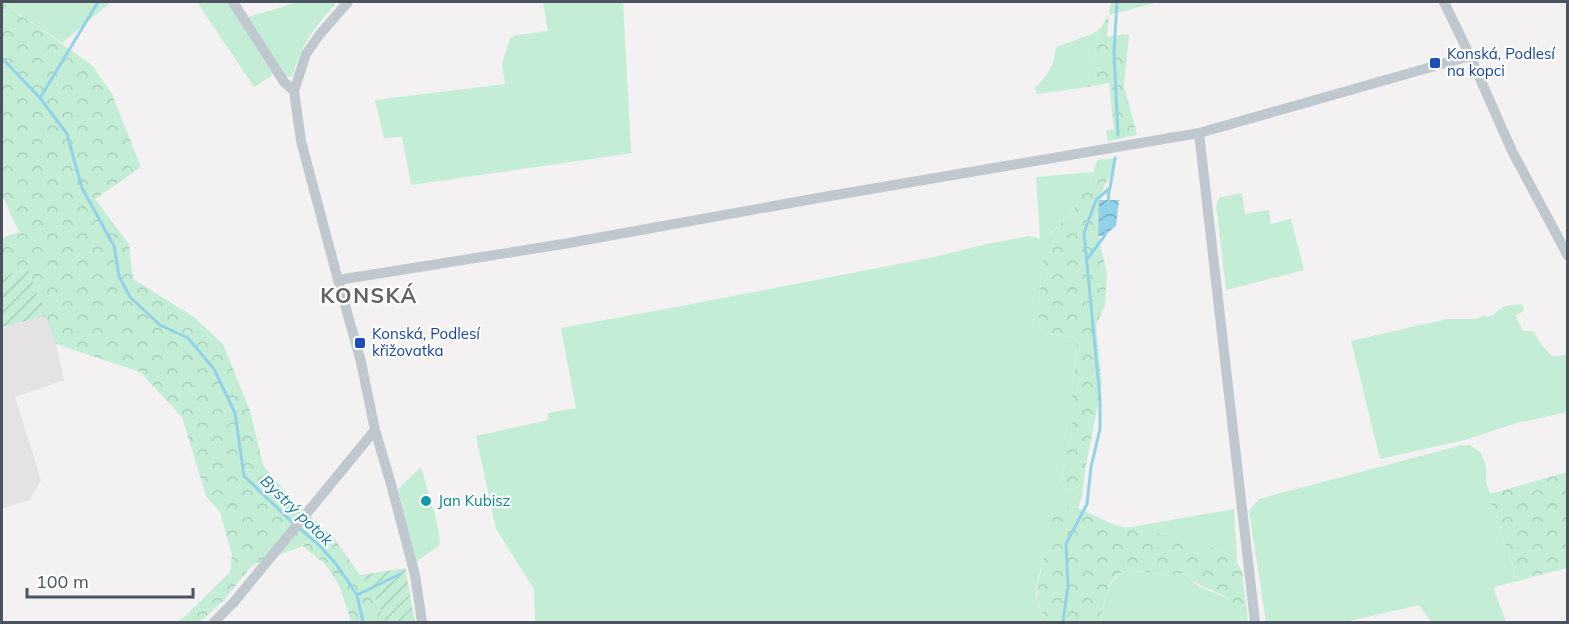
<svg xmlns="http://www.w3.org/2000/svg" width="1569" height="624" font-family="Mulish,sans-serif">
  <style>
    .education { fill: #e4e2e3 }
    .green { fill: #c3eed5 }
    .forest { fill: url(#forest-crowns) }
    .garden { fill: url(#garden-furrows) }
    .water { fill: url(#water-waves) }
    .lines { fill: none; stroke-linecap: round; stroke-linejoin: round }
    .stream { stroke: #92d2e8; stroke-width: 3 }
    .street { stroke: #c0c8cf; stroke-width: 10 }
    .transit-dot { fill: #1a4fb4; stroke: #fff; stroke-width: 2 }
    .culture-dot { fill: #0f9aa8; stroke: #fff; stroke-width: 2 }
    .labels { text-anchor: middle; stroke-width: 4.5; stroke-linejoin: round; paint-order: stroke }
    .transit-label { font-size: 15px; fill: #164399; stroke: #fff; text-anchor: start }
    .culture-label { font-size: 15px; fill: #0d838f; stroke: #fff; text-anchor: start }
    .water-label { font-size: 16px; font-style: italic; fill: #147b9f; stroke: #fff }
    .district-label { font-size: 21px; font-weight: bold; letter-spacing: 1.5px; fill: #5e6166; stroke: #fff }
  </style>
  <defs>
    <pattern id="forest-crowns" width="20" height="18" patternUnits="userSpaceOnUse" patternTransform="scale(1.5)"><rect width="20" height="18" fill="#c3eed5"/><path d="M2 6a3 3 0 1 1 6 0M12 15a3 3 0 1 1 6 0" fill="none" stroke="#a9ceb9"/></pattern>
    <pattern id="garden-furrows" width="10" height="10" patternUnits="userSpaceOnUse" patternTransform="scale(1.5)"><rect width="10" height="10" fill="#c3eed5"/><path d="M-1 1l2-2M0 10L10 0M9 11l2-2" fill="none" stroke="#a9ceb9"/></pattern>
    <pattern id="water-waves" width="16" height="10" patternUnits="userSpaceOnUse" patternTransform="scale(1.5)"><rect width="16" height="10" fill="#92d2e8"/><path d="M0 5q4-4 8 0t8 0" fill="none" stroke="#79adbf"/></pattern>
  </defs>
  <rect width="100%" height="100%" fill="#f3f1f1"/>
  <!-- education -->
  <path class="education" d="M46,316L56,344L64,380L15,397L41,480L29,500L2,509V327Z"/>
  <!-- green -->
  <path class="green" d="M2,2H111L62,43Z
    M197,2H228L273,75L254,87Z
    M298,2H334L335,5C315,26 299,48 293,76L287,77L248,17Z
    M543,2H623L631,152L633,153L411,185L402,137L384,138L375,100L505,84L502,64L510,38L517,35L548,31Z
    M1111,2H1158L1109,15Z
    M1100,29L1087,87L1037,94L1035,87C1048,77 1055,62 1056,47L1092,34Z
    M1093,172C1086,202 1064,217 1046,239H1040L1044,253L1038,306L1039,328L1049,334L1076,338L1077,348L1072,396V426L1069,447L1060,483L1082,496L1078,508L1065,507C1056,529 1032,579 1037,601C1039,608 1044,615 1045,622H535L534,589L496,529L476,436L548,420V413L576,408L561,328L682,306L934,257L987,244L1030,236L1040,239L1036,177Z
    M1242,193L1245,214L1269,210L1271,224L1291,219L1304,270L1226,290L1216,204L1220,197Z
    M1522,304L1524,311L1515,315L1523,331H1533L1541,344L1552,356H1559L1567,354V412L1517,423L1465,440L1380,459L1351,341L1447,319H1475L1483,316C1495,319 1496,309 1506,306C1510,304 1518,305 1522,304Z
    M1462,445H1470L1481,453L1486,466V482L1491,496L1494,515L1513,566L1514,582L1495,587L1494,590L1506,622H1431L1419,605L1345,622H1266L1249,511L1259,499Z
    M421,467L438,526L440,545L416,562L398,489Z
    M1234,509L1237,562L1233,556L1212,547L1196,553H1189L1182,544L1161,533L1149,536L1137,531L1125,528Z
    M1127,571C1141,570 1155,575 1170,575C1175,574 1179,572 1184,573C1189,575 1190,579 1194,583C1212,596 1241,594 1242,622H1101C1104,604 1106,578 1127,571Z"/>
  <!-- forest -->
  <path class="forest" d="M2,2L92,65L112,94L141,167L95,199L129,244L133,279L194,317L223,344L250,411L263,465L296,504L334,538L376,598L385,622H349L350,618L339,585L326,565L303,546L252,565L224,600L200,622H176L182,619L230,572L232,555L220,512L206,496L182,417L140,372L56,344L28,270L2,275V238L19,232L2,195Z
    M1109,15L1107,37L1129,34L1124,86L1137,135L1108,141L1106,131L1114,129L1109,83L1087,87L1100,29Z
    M1117,158L1113,173L1105,184L1099,200L1098,236L1107,273L1105,305L1096,325L1102,384L1085,470L1082,496L1060,483L1069,447L1072,426V396L1077,348L1076,338L1049,334L1039,328L1038,306L1044,253L1040,239H1046L1076,206L1091,180L1097,160Z
    M1567,472V568L1514,582L1513,566L1494,515L1490,494Z
    M1065,507L1078,508L1112,524L1137,531L1149,536L1161,533L1172,537L1182,544L1190,553H1196L1212,547L1233,556L1242,571L1248,622H1242C1241,598 1214,592 1196,583C1191,581 1190,576 1186,574C1181,571 1173,575 1168,575C1155,575 1143,570 1131,571C1125,571 1118,574 1114,578C1105,590 1103,608 1101,622H1045L1043,614L1037,600L1038,582L1045,554L1050,521Z"/>
  <!-- garden -->
  <path class="garden" d="M28,270L46,316L2,327V275Z
    M405,568L415,622H385L376,598L360,575Z"/>
  <!-- water -->
  <path class="water" d="M1099,200H1119L1116,226L1105,235L1098,236Z"/>
  <g class="lines">
    <!-- stream -->
    <path class="stream" d="M1117,2L1114,52L1118,135
      M2,58L40,98L67,134L82,188L114,246L119,276L130,297L160,325L188,338L214,369L235,413L244,476L294,524
      M40,98L98,2
      M1108,204L1109,190
      M1088,258L1105,235L1106,232
      M299,528L319,545L336,564L357,595L363,622
      M357,595L400,574
      M1063,622L1068,586L1066,544L1087,504L1091,467L1100,429V399L1084,233L1096,200L1110,188L1115,158"/>
    <!-- street -->
    <path class="street" d="M233,2L284,82L294,91
      M1444,2L1470,56L1512,151L1568,256
      M1199,133L1255,622
      M338,280L301,141L294,91L306,54L320,34L348,2
      M375,430L391,484L415,575L422,622
      M214,622L234,602L375,430L361,362L338,280L569,243L818,198L1199,133L1470,56"/>
  </g>
  <!-- markers -->
  <g class="transit-dot">
    <rect x="1429" y="57" width="12" height="12" rx="3"/>
    <rect x="354" y="337" width="12" height="12" rx="3"/>
  </g>
  <circle class="culture-dot" cx="426" cy="501" r="6"/>
  <g class="labels">
    <!-- transit labels -->
    <g class="transit-label">
      <text x="1447" y="59">Konská, Podlesí<tspan x="1447" dy="17">na kopci</tspan></text>
      <text x="372" y="339">Konská, Podlesí<tspan x="372" dy="17">křižovatka</tspan></text>
    </g>
    <!-- culture labels -->
    <g class="culture-label">
      <text x="438" y="506">Jan Kubisz</text>
    </g>
    <!-- water labels -->
    <g class="water-label">
      <text transform="translate(297 510) rotate(44)" y="6">Bystrý potok</text>
    </g>
    <!-- district labels -->
    <g class="district-label">
      <text x="369" y="303">KONSKÁ</text>
    </g>
  </g>
  <!-- border -->
  <rect width="1569" height="624" fill="none" stroke="#4a535e" stroke-width="6"/>
  <!-- scale -->
  <path d="M27 588v9h166v-9" fill="none" stroke="#4a535e" stroke-width="3"/>
  <text x="36" y="588" font-size="18" fill="#4a535e" stroke="#ffffff" stroke-width="4.5" paint-order="stroke">100 m</text>
</svg>
